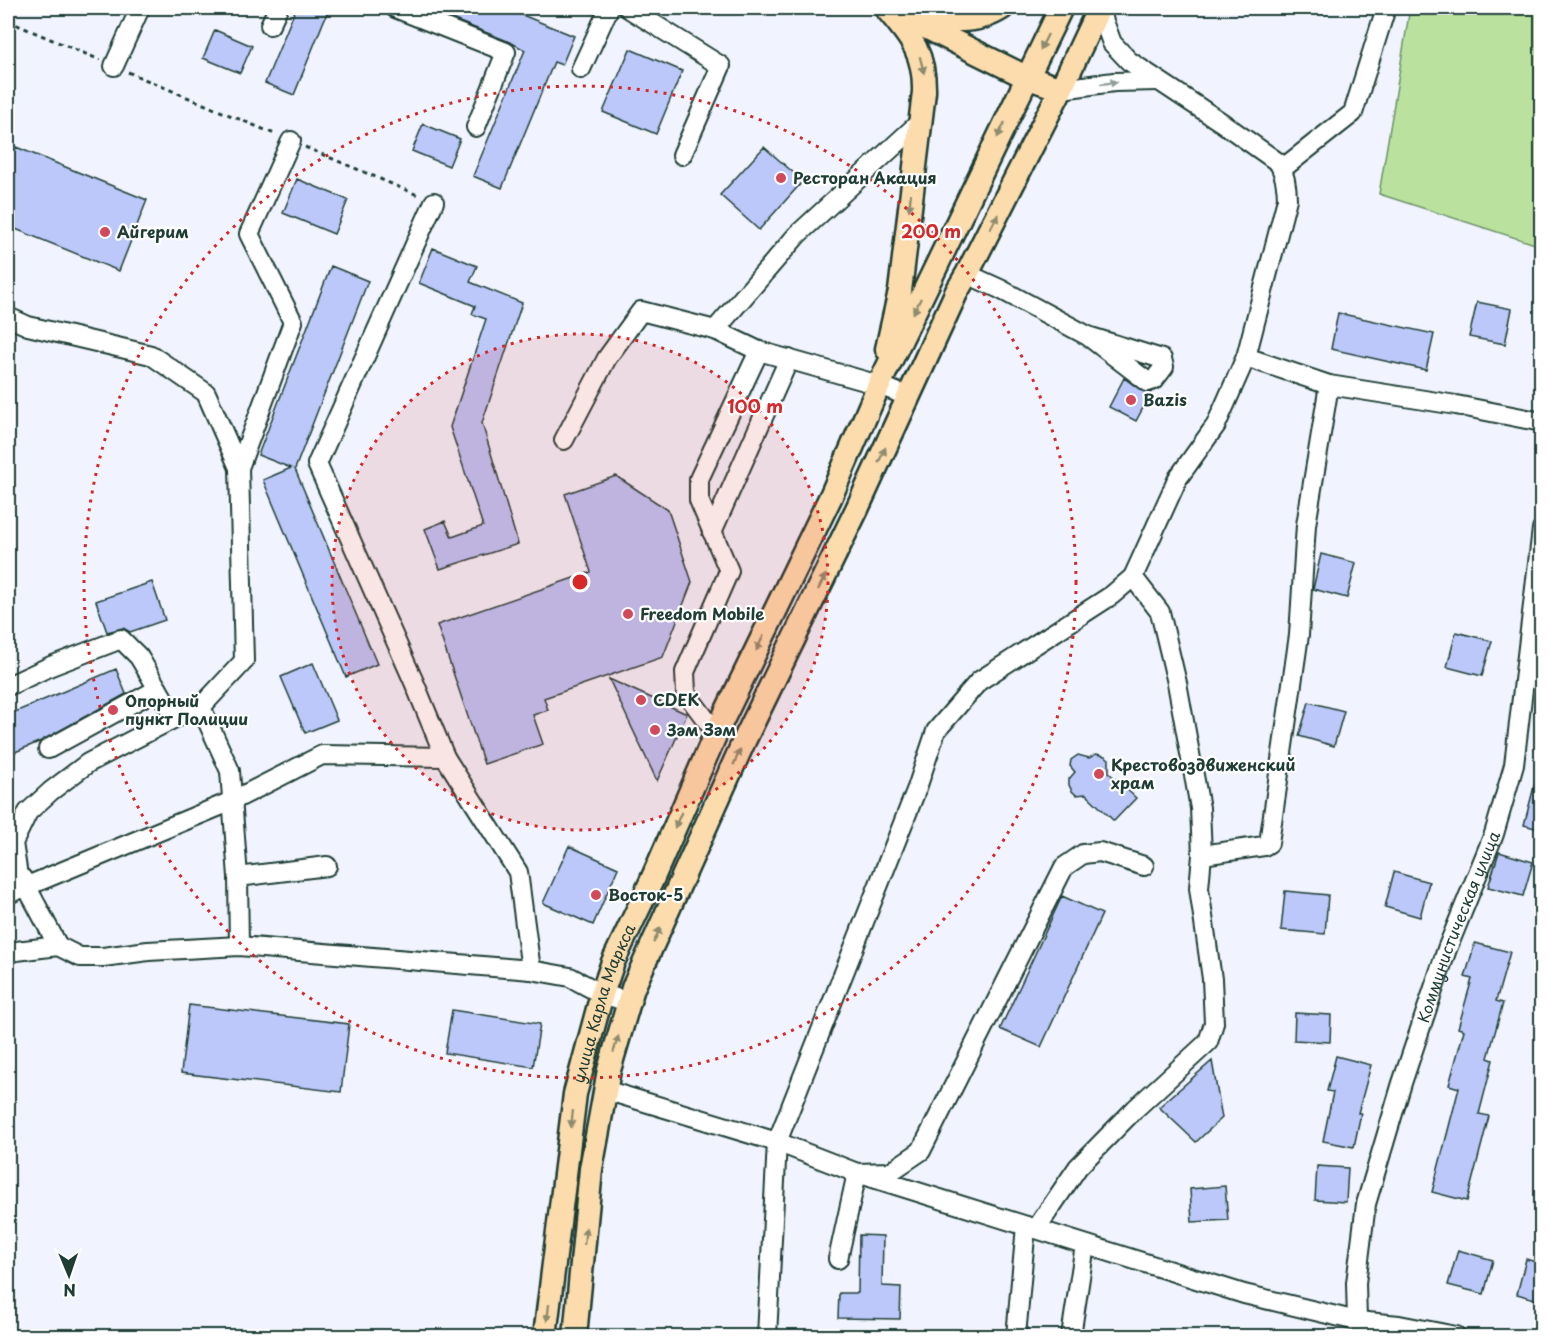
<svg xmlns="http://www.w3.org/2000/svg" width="1549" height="1344" font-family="'Playpen Sans',sans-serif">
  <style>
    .green { fill: #bae29e; stroke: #6c9069; stroke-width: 1.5 }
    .building { fill: #bbc8f9; stroke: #1f3d34; stroke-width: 1.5 }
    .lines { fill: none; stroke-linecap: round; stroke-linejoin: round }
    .minor-casing { stroke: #1f3d34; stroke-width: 22 }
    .major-casing { stroke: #1f3d34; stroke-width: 27 }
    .path { stroke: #1f3d34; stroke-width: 3; stroke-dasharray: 4.5 4.5; stroke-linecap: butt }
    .minor { stroke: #fff; stroke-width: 18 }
    .major { stroke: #fcdcac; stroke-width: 22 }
    .oneway { fill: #8e8c70 }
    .oneway2 { fill: #8f9e9a }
    .ring { fill: none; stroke: #d62828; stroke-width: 3; stroke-dasharray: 3 6 }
    .poi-dot { fill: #d1495b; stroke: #fff; stroke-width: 2 }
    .labels { text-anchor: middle; stroke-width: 4.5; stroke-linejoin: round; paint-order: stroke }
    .poi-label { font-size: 16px; font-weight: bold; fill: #1f3d34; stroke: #fff; text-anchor: start }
    .street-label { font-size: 16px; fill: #1f3d34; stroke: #fff }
    .centre { fill: #d62828; stroke: #fff; stroke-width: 3 }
    .ring-label { font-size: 18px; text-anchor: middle; font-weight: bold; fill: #d62828; stroke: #fff; stroke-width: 4.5; stroke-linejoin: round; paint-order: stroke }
  </style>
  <rect width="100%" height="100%" fill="#f1f4fe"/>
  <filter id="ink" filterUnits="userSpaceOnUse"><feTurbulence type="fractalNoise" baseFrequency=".0167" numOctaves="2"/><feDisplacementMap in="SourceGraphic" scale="12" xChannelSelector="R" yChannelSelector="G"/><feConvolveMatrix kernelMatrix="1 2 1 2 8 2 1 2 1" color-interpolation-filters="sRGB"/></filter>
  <g filter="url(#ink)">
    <!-- green -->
    <path class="green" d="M1410,8H1541V246L1379,194Z"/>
    <!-- building -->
    <path class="building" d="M296,8H329L294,95L265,83Z
      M424,8H505L574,36L562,65L554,62L502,188L473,176L525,50L510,42Z
      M215,30L252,46L240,73L203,58Z
      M630,49L682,71L656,134L603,112Z
      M423,124L460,139L449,166L412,151Z
      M16,147L147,200L119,271L8,226V168Z
      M764,147L803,181L759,230L720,195Z
      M297,179L348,200L334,234L283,213Z
      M433,248L477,266L470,282L522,303L482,423L518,544L440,569L425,529L445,521L452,537L483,526L450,427L486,319L472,314L475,306L419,283Z
      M331,266L368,281L295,469L377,664L346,677L263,480L291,468L258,455Z
      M1477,302L1512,309L1505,344L1469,337Z
      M1338,313L1434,334L1426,370L1331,349Z
      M1124,378L1142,391L1151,393L1136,421L1109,407Z
      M616,476L668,510L692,582L663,657L544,698L548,710L533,715L543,744L484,764L437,625L591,572L565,494Z
      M1321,554L1356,563L1347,598L1313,589Z
      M152,582L165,620L130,632L123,628L107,632L96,601Z
      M1456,632L1492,641L1482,676L1447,667Z
      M313,663L337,720L305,733L281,677Z
      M116,669L126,694L41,741L8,755V715Z
      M609,679L687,714L657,781Z
      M1309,702L1344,711L1334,746L1299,736Z
      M1096,754L1105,756L1109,759V773L1136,798L1114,821L1086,794L1076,795L1072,791L1069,785V779L1075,772L1070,766L1071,760L1078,755L1089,758Z
      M1537,775H1542V830L1524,825Z
      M569,846L618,868L593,925L543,903Z
      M1499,852L1533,862L1523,896L1488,887Z
      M1394,872L1429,882L1420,917L1385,907Z
      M1285,891L1328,895L1325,934L1281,930Z
      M1062,896L1102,914L1041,1047L1000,1029Z
      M1475,943L1510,952L1496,1001L1503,1003L1488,1058L1493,1060L1479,1114L1489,1116L1467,1201L1432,1192L1459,1088L1449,1085L1464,1030L1458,1028L1472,979L1465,977Z
      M189,1005L349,1024L341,1092L181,1073Z
      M452,1010L540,1024L533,1067L445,1053Z
      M1295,1013L1331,1015L1330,1042L1294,1040Z
      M1336,1056L1371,1065L1358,1113H1361L1354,1147L1323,1141L1333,1092L1327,1091Z
      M1212,1061L1222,1118L1196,1142L1159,1107Z
      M1317,1166L1348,1168L1346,1202L1315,1200Z
      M1225,1186L1228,1220L1192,1222L1190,1189Z
      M859,1235L883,1236L882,1286L901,1287L900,1319L838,1318L839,1293H858Z
      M1458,1250L1493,1260L1484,1294L1448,1285Z
      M1526,1259L1542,1264V1301L1517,1294Z"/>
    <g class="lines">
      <defs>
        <g id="minor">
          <path d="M395,8L506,52L476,127"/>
          <path d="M628,8L721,66L682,155"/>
          <path d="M1099,8L1112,43L1129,61L1221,122L1279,163C1285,175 1287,185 1287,199L1246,357L1329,385L1456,405L1542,422"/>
          <path d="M270,25L278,8"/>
          <path d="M114,66L140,8"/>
          <path d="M581,69L609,8"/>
          <path d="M1061,89L1114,82L1158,81"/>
          <path d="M1282,169L1353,113L1386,8"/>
          <path d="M434,202L317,464L414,682L445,757L518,872L531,970"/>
          <path d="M967,274L1000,289L1088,336L1148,382L1154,380L1164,367L1162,359L1088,336"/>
          <path d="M8,317L28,326L151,355L206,393L239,468"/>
          <path d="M715,330L797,235L919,123"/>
          <path d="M564,440L607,358L641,311L715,330L759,351L879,385L909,397"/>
          <path d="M712,532L789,359"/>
          <path d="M8,686L51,666L121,639L139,657L175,718"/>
          <path d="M716,733L686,693L685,672L729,571L699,500V479L759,351"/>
          <path d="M48,749L158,689"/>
          <path d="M1202,855L1264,846L1269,843L1299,635L1306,525L1329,385"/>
          <path d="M17,869L13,843L28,812L51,791L88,763L175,718L201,707"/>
          <path d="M238,877L327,866"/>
          <path d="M22,878L58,946"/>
          <path d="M8,894L232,801L322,755L445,757"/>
          <path d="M239,946L238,877L230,771L201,707L244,661L239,468L293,322L249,234L291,141"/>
          <path d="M8,952L58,946L80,957H103L148,951L239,946L531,970L570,977L602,994L629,1002"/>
          <path d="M605,1090L777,1142L857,1173L1244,1294L1357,1321L1399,1325L1456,1336"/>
          <path d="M1036,1229L1078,1167L1135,1109L1208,1042L1214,1023L1212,979L1199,888L1202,855L1200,808L1177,683L1160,612L1133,577"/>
          <path d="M838,1259L857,1173L890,1172L921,1151L1064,867L1083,854L1100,852L1144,866"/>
          <path id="s1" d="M1357,1321L1356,1283L1366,1204L1402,1083L1447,949L1494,834L1514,765L1542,529"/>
          <path d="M767,1336L777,1142L917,788L936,731L979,681L1112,595L1133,577L1178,478L1216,425L1246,357"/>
          <path d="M1016,1336L1026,1226"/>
          <path d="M1071,1336L1085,1245"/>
        </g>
        <g id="major">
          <path d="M886,8C910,37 925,52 924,92L900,291L887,349"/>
          <path d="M895,12L1026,77L1061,89"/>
          <path d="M917,14C946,21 976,25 1002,8"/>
          <path id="s2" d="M545,1336L575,1094L602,994L613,962L651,882L716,733L831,496L879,385L1061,8"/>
          <path d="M575,1336L591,1169L609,1070L633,988L745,739L857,509L957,291L967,274L1061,89L1099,8"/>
        </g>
      </defs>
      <!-- minor casing -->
      <use href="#minor" class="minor-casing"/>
      <!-- major casing -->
      <use href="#major" class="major-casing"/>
      <!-- path -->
      <path class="path" d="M8,21L100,60
        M128,72L277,135
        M305,147L420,196"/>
      <!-- minor -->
      <use href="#minor" class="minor"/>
      <!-- major -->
      <use href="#major" class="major"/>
    </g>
    <!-- one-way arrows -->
    <defs><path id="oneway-solid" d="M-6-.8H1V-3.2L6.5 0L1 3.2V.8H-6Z" transform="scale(1.5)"/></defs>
    <g class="oneway">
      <use href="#oneway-solid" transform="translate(1044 42) rotate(116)"/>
      <use href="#oneway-solid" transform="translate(922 65) rotate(75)"/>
      <use href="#oneway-solid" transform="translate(1001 130) rotate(116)"/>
      <use href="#oneway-solid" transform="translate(910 202) rotate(96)"/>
      <use href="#oneway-solid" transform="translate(994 222) rotate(-63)"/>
      <use href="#oneway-solid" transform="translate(917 306) rotate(116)"/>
      <use href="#oneway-solid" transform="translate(882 455) rotate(-65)"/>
      <use href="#oneway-solid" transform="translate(822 582) rotate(-64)"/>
      <use href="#oneway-solid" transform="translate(760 643) rotate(116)"/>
      <use href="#oneway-solid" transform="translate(737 757) rotate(-66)"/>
      <use href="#oneway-solid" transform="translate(678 820) rotate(114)"/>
      <use href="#oneway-solid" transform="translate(657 935) rotate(-66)"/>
      <use href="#oneway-solid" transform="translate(616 1044) rotate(-73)"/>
      <use href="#oneway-solid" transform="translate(572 1119) rotate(96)"/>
      <use href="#oneway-solid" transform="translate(585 1236) rotate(-84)"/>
      <use href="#oneway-solid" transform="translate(548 1313) rotate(97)"/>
    </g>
    <use class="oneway2" href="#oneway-solid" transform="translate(1109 83) rotate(-6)"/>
  </g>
  <!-- distance rings -->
  <circle cx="580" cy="582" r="248" fill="#d62828" fill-opacity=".12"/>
  <g class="ring">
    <circle cx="580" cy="582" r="248"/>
    <circle cx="580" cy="582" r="496"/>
  </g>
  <!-- markers -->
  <g class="poi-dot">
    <circle cx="781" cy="178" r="6"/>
    <circle cx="105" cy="232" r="6"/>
    <circle cx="1131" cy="400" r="6"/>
    <circle cx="628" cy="614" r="6"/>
    <circle cx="641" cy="700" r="6"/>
    <circle cx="113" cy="710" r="6"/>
    <circle cx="655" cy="730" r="6"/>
    <circle cx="1099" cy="774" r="6"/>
    <circle cx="596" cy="895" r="6"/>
  </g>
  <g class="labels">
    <!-- poi labels -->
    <g class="poi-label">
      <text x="793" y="184">Ресторан Акация</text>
      <text x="117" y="238">Айгерим</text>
      <text x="1143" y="406">Bazis</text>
      <text x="640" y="620">Freedom Mobile</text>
      <text x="653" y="706">CDEK</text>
      <text x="125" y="707">Опорный<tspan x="125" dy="18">пункт Полиции</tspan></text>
      <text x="667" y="736">Зәм Зәм</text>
      <text x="1111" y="771">Крестовоздвиженский<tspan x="1111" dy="18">храм</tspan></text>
      <text x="608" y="901">Восток-5</text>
    </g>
    <!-- street labels -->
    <g class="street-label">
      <text dy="6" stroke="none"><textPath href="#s1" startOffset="410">Коммунистическая улица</textPath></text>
      <text dy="6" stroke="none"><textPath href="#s2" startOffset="339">улица Карла Маркса</textPath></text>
    </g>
  </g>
  <circle cx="580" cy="582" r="9" class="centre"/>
  <g class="ring-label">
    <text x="931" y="238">200 m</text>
    <text x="755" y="413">100 m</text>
  </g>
  <!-- margin -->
  <rect width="1549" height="1344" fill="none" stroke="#fff" stroke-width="30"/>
  <rect x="15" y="15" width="1519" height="1314" fill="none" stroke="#1f3d34" stroke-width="2" filter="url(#ink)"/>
  <!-- north arrow -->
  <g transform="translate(69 1275) rotate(178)" stroke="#ffffff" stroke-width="4.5" paint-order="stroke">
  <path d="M0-4.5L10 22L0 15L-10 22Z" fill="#1f3d34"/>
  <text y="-9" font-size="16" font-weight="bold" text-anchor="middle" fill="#1f3d34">N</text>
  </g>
</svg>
